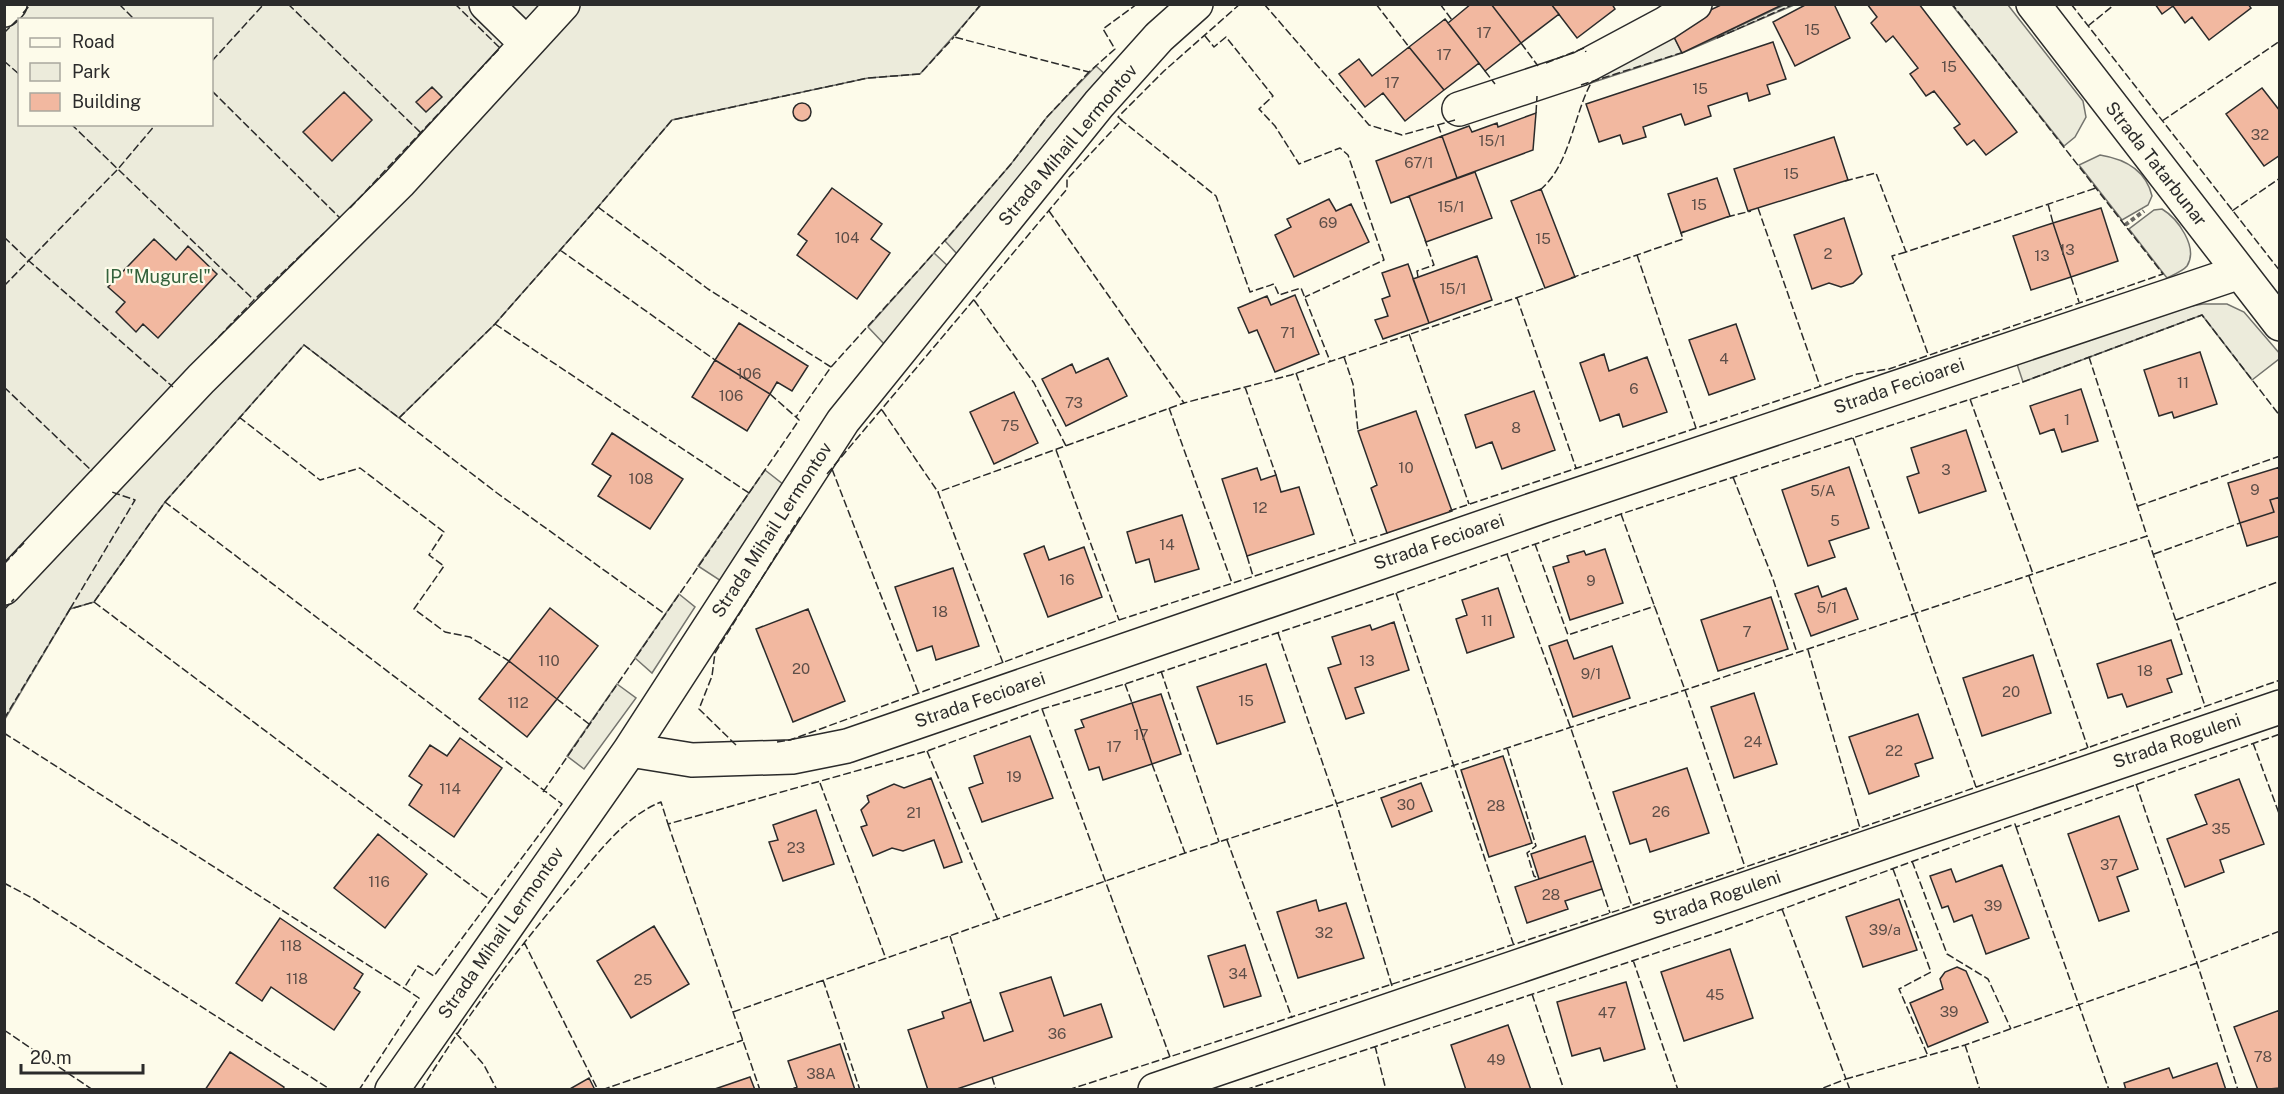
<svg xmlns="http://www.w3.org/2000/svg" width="2284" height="1094" font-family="'Public Sans',sans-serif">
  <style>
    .green { fill: #ecebdb; stroke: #74746e; stroke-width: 1.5; fill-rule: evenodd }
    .building { fill: #f2b8a0; stroke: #2b2b2b; stroke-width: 1.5 }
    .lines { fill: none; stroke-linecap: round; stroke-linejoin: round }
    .minor-casing { stroke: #2b2b2b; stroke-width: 36 }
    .path { stroke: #6a6964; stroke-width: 4; stroke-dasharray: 4.5 3; stroke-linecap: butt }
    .minor { stroke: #fdfbea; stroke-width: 33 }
    .fence { stroke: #2b2b2b; stroke-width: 1.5; stroke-dasharray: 8 3; stroke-linecap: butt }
    .labels { text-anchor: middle; stroke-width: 4.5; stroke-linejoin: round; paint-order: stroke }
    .number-label { font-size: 15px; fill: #5d4e48 }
    .street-label { font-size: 18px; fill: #2b2b2b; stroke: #fdfbea }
    .park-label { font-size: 18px; fill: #34623c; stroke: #fdfbea }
  </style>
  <rect width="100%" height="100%" fill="#fdfbea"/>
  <!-- green -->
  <path class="green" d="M5,5H981L920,74L868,78L672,120L598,207L495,324L399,418L304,345L165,502L94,602L70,609L5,719ZM20,20H212V124H20Z
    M1784,5H1794L1682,53L1591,83L1597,70L1670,29L1682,53Z
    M1952,5H2008L2083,101L2086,117L2075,137L2064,146Z
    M1096,66L1107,76L959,256L945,241L1011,164L1047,117Z
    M2100,155C2125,159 2146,170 2152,196L2148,205L2122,220L2079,165Z
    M2162,209C2177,218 2199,247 2187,266C2183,271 2173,275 2167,278L2129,229L2154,210Z
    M934,253L949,267L888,348L868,327Z
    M2203,304H2227L2244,312L2280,354L2279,359L2252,380L2202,315L2023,382L2017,364L2175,309Z
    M765,470L784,485L721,581L698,566Z
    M679,594L695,607L652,673L635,658Z
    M617,684L636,698L584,769L567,756Z"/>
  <!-- building -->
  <path class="building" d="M1471,4H1491L1521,43L1485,71L1448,23Z
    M1491,4H1551L1559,14L1521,43Z
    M1551,4H1612L1615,9L1577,38Z
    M1723,4H1784L1682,53L1670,29Z
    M1807,4H1834L1850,38L1795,66L1773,22Z
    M1867,4H1919L2017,132L1986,155L1974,140L1967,145L1954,128L1960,124L1934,91L1926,96L1910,74L1918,68L1893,36L1886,42L1871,23L1877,17Z
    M2155,4H2248L2251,8L2209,40L2192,17L2185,23L2173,6L2162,14Z
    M1445,19L1479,63L1444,90L1409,47Z
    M1773,42L1786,79L1767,85L1770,94L1749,101L1747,93L1708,106L1711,116L1685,125L1681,114L1643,127L1646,137L1623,144L1620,135L1599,142L1586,104Z
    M1409,47L1444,90L1405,121L1383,93L1365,107L1339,74L1359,59L1372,76Z
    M432,87L442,97L426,112L416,102Z
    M2262,88L2280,111V155L2264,166L2226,114Z
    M344,92L372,120L332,161L303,132Z
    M793 112a9 9 0 1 1 18 0a9 9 0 1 1-18 0Z
    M1536,113L1533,150L1457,178L1442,136L1469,126L1472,132L1497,123L1498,127Z
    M1442,136L1457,178L1391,203L1376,161Z
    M1834,137L1848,180L1748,211L1734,169Z
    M1475,172L1492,218L1426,242L1409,196Z
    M1717,178L1730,216L1681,233L1668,194Z
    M832,188L882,224L871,239L890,253L857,299L797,255L807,241L798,234Z
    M1541,189L1575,277L1545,288L1511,201Z
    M1329,199L1336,211L1351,204L1369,242L1294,277L1275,235L1291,227L1287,219Z
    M2101,208L2118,261L2071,277L2053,223Z
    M1844,218L1862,274L1853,283L1841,287L1829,283L1812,289L1794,235Z
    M2053,223L2071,277L2031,290L2013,236Z
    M154,239L176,260L188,246L217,274L158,338L143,324L136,332L116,312L125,302L108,287Z
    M1477,256L1492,300L1429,323L1413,279Z
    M1408,264L1429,323L1383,339L1375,320L1388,316L1382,299L1390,296L1382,273Z
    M1295,295L1319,354L1275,372L1257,330L1249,333L1238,308L1267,296L1271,305Z
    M739,323L808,366L792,391L777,382L770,394L715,360Z
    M1736,324L1755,379L1709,395L1689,340Z
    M2200,352L2217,404L2174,418L2172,412L2159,416L2144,370Z
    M1604,354L1609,371L1647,357L1667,412L1623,427L1619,414L1600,421L1580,363Z
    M1108,358L1127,396L1066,426L1042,379L1072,364L1076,373Z
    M715,360L770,394L747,431L692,397Z
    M2081,389L2098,441L2062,452L2054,429L2040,434L2030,406Z
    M1534,391L1555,450L1502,469L1492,442L1476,448L1465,415Z
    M1014,392L1038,443L994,464L970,412Z
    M1416,411L1452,511L1387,533L1371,488L1377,485L1358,431Z
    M1966,430L1986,491L1919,513L1907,477L1919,473L1911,448Z
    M612,433L683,479L650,529L598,496L611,476L592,464Z
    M1849,467L1869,528L1829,541L1835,557L1808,566L1782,490Z
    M2280,467V497L2270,500L2274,512L2240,523L2228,483Z
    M1257,468L1261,480L1276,475L1281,492L1299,487L1314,534L1247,556L1222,479Z
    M2280,497V536L2247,546L2240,523L2274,512L2270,500Z
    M1182,515L1199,569L1155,582L1149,559L1136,563L1127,532Z
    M1044,546L1049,560L1084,547L1102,597L1048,617L1024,554Z
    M1605,549L1623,603L1570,620L1553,567L1569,562L1567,556L1584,551L1586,555Z
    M953,568L979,646L936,660L932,646L917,651L895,587Z
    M1818,586L1822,597L1846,588L1858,619L1811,636L1795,594Z
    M1498,588L1514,637L1467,653L1456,619L1467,615L1462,600Z
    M1771,597L1788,649L1718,671L1701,620Z
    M550,608L598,646L557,699L509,661Z
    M808,609L845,701L793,722L756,629Z
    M1394,622L1409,670L1355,688L1364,713L1346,719L1328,668L1341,664L1332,637L1370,625L1372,630Z
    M1567,640L1574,659L1612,646L1630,698L1573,717L1549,646Z
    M2171,640L2182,674L2167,679L2172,692L2127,707L2122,694L2108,698L2097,664Z
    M2033,655L2051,713L1982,736L1963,678Z
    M509,661L557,699L527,737L479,699Z
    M1266,664L1285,722L1217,744L1197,687Z
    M1754,693L1777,764L1734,778L1711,707Z
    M1161,694L1181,754L1152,764L1132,703Z
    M1132,703L1152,764L1103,780L1099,767L1089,770L1075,730L1084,727L1081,720Z
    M1918,714L1933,758L1915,764L1919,776L1869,794L1849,737Z
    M1030,736L1053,798L982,822L969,788L983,783L974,756Z
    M460,738L502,768L454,837L409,805L422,785L409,776L430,745L447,756Z
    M1503,756L1532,843L1489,857L1461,770Z
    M1687,768L1709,833L1650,852L1646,839L1630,844L1613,792Z
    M931,778L962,862L944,868L934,840L903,851L892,848L873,856L861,827L867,825L861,810L869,802L867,796L894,784L904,788Z
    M2239,779L2264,844L2220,860L2224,872L2185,887L2167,839L2207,824L2195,795Z
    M1421,783L1432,811L1392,827L1381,798Z
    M816,810L834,864L783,881L769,842L778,840L773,825Z
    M2119,816L2138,869L2117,877L2129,911L2099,921L2068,834Z
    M378,834L427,874L385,928L334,888Z
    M1585,836L1593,861L1539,879L1531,854Z
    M1593,861L1602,889L1565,901L1568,909L1527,923L1515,887Z
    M2002,865L2029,938L1986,954L1972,915L1954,922L1948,906L1942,908L1930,876L1951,869L1956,882Z
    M1899,899L1917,950L1863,967L1846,917Z
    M1316,900L1319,911L1346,903L1364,958L1298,978L1277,912Z
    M280,918L363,974L354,988L360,992L334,1030L271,987L262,1001L236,983Z
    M654,926L689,984L631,1018L597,961Z
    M1245,945L1261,996L1224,1007L1208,956Z
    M1730,949L1753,1018L1684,1041L1661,972Z
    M1957,967L1966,971L1988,1022L1928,1047L1910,1003L1943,989L1940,979L1945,972Z
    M1051,977L1064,1016L1101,1004L1112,1037L954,1090H928L908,1030L944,1018L942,1012L971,1002L984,1041L1013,1031L1000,993Z
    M1626,982L1645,1049L1604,1061L1600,1048L1572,1056L1557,1002Z
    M2280,1010V1088L2258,1090L2234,1027Z
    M1508,1025L1531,1090H1466L1451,1045Z
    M840,1044L855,1090H790L797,1087L788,1061Z
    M230,1052L284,1087L283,1090H205Z
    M2217,1063L2226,1090H2126L2124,1083L2169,1068L2173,1078Z
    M750,1077L755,1090H712Z
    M589,1078L595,1090H568Z"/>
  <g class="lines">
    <defs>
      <path id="minor" d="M486,4L526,43
        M2033,4L2280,324
        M4,10L10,4
        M1459,109L1580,69L1666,23L1695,4
        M4,588L201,379L399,183L563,4
        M630,750L692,760L792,757L847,746L1544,506L2240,272
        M392,1090L630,750L843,421L1099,104L1159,37L1196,4
        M1155,1090L2280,707"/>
    </defs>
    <!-- minor casing -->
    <use href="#minor" class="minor-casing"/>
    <!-- path -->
    <path class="path" d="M2125,225L2144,211"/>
    <!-- minor -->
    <use href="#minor" class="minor"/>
    <!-- fence -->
    <path class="fence" d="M119,4L135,20
      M288,4L421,133
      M516,4H542
      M981,4L954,37L1089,72L1115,49L1103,29L1137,4
      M1264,4L1369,125L1402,135L1455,120
      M1376,4L1409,47
      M1440,4L1452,20
      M2071,4L2280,271
      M23,13L31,4
      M2088,26L2115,4
      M4,33L17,20
      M1205,36L1214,47L1226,37L1273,96L1259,109L1275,126L1299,164L1340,148L1348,155L1384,260L1305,297
      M1717,38L1794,4
      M1521,43L1538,66
      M4,61L20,75
      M212,61L264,4
      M1546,63L1584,48L1586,52
      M1485,71L1495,84
      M1581,85L1684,52
      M212,91L340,218
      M1536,113L1537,96
      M1120,119L1216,196L1250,292L1274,284L1279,295L1301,288L1330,361
      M2162,121L2280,41
      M71,124L254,300
      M1438,125L1442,136
      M1845,181L1876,173L1906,252L2096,188
      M1540,190C1570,165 1573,117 1591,83
      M2048,204L2053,223
      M598,207L708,289L831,367
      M350,208L500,48L455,4
      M1758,208L1820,386
      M1049,211L1184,403
      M2232,211L2280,178
      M1727,217L1751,211
      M4,237L29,261L173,387
      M560,250L715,360
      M1906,252L1892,256L1928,354
      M1637,255L1696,428
      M1418,277L1417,271L1434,265L1425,240
      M2071,277L2079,302
      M1571,278L1683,239L1681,233L1685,231
      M4,286L118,169L156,124
      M1517,298L1576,468
      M974,300L1034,383L1066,446
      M495,324L749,493
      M1409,334L1469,504
      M211,345L254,300L324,233
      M1344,357L1353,384L1358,431
      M2089,357L2147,536
      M1296,373L1355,542
      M4,387L92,471
      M1245,387L1276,475
      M770,394L797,418
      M1970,399L2033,574
      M1169,408L1232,583
      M882,410L938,492
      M239,417L320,480L360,468L444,532L429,555L444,566L414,609L445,632L470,637L509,661
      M399,418L495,324L598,207L672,120L868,78L920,74L954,37
      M1853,438L1976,787
      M1056,450L1119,620
      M832,469L919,694
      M827,474L1067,189V179L1122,120L1118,117L1164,71L1240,4
      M1733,477L1773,579L1797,653
      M165,502L304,345L497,493L665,614
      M2138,506L2280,456
      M1449,511L1857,374L1889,369L2163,274L1952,4
      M1621,514L1685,690L1745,867
      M1535,544L1568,635L1655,606
      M1507,554L1570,726L1632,906
      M2154,554L2240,523
      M1247,556L1253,576
      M4,564L24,543
      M2029,576L2088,748
      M1396,593L1514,946
      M94,602L489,899
      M70,609L135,500L112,492
      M4,610L14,599
      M2176,620L2280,581
      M1278,633L1337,805L1392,986
      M1808,650L1860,828
      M1003,663L938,492L1184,403L1291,375L1545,288
      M1161,671L1219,842
      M1125,684L1132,703
      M557,699L589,724
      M1042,709L1170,1057
      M4,719L70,609L94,602L165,502L562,804L434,976L418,966L404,988L419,998L359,1090
      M4,733L404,988
      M777,742L790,740L1119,620L1390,532
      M2253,743L2280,816
      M736,745L699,709L712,676L715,653L800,517
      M1507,748L1536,846L1527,853L1534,876L1539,879
      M927,751L998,920
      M1152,764L1185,853
      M820,783L886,959
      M2136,784L2197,963L2238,1090
      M543,792L780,448L799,420L796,417L831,367L934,253L1011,164L1047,117L1089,72
      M668,824L760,1090
      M2016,827L2109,1090
      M1227,840L1292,1018
      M1912,861L1947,954L1988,979L2011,1029
      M1893,869L1931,972L1899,989L1928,1056
      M4,883L34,899L331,1090
      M1602,889L1610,913
      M1782,909L1846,1079L1818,1090
      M950,936L971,1002
      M524,942L598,1090
      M1633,960L1678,1090
      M823,980L860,1090
      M1532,994L1564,1090
      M733,1012L1185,853L1685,690L2147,536L2205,706
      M4,1030L93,1090
      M456,1033L484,1065L497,1090
      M1965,1045L1980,1090
      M1375,1046L1386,1090
      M992,1077L996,1090
      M421,1090C465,1018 515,952 569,888C595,857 623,817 661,802L668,824L927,751L1042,709L1125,684L1396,593L1621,514L2020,383L2202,315L2280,416
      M602,1090L743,1040
      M1068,1090L1610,913L1860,828L2280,680
      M1245,1090L1725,930L2015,824L2016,827L2280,734
      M1850,1090L1846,1079L1965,1045L2197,963L2280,931"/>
  </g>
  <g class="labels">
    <!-- number labels -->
    <g class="number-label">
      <text x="1812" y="35">15</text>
      <text x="1484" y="38">17</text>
      <text x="1444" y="60">17</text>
      <text x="1949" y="72">15</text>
      <text x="1392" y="88">17</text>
      <text x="1700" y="94">15</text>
      <text x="2260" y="140">32</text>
      <text x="1492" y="146">15/1</text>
      <text x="1419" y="168">67/1</text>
      <text x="1791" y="179">15</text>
      <text x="1699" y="210">15</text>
      <text x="1451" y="212">15/1</text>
      <text x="1328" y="228">69</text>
      <text x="847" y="243">104</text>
      <text x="1543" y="244">15</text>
      <text x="2067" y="255">13</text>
      <text x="1828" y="259">2</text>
      <text x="2042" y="261">13</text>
      <text x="1453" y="294">15/1</text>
      <text x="1288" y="338">71</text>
      <text x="1724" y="364">4</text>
      <text x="749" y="379">106</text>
      <text x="2183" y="388">11</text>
      <text x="1634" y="394">6</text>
      <text x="731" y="401">106</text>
      <text x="1074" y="408">73</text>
      <text x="2067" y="425">1</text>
      <text x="1010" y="431">75</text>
      <text x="1516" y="433">8</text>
      <text x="1406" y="473">10</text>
      <text x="1946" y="475">3</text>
      <text x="641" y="484">108</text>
      <text x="2255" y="495">9</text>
      <text x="1823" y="496">5/A</text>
      <text x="1260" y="513">12</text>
      <text x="1835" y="526">5</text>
      <text x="1167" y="550">14</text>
      <text x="1067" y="585">16</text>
      <text x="1591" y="586">9</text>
      <text x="1827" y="613">5/1</text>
      <text x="940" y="617">18</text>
      <text x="1487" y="626">11</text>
      <text x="1747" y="637">7</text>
      <text x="549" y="666">110</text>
      <text x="1367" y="666">13</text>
      <text x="801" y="674">20</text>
      <text x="2145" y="676">18</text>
      <text x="1591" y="679">9/1</text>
      <text x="2011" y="697">20</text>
      <text x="1246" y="706">15</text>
      <text x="518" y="708">112</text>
      <text x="1141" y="740">17</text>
      <text x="1753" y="747">24</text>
      <text x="1114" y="752">17</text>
      <text x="1894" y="756">22</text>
      <text x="1014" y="782">19</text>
      <text x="450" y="794">114</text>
      <text x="1406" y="810">30</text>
      <text x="1496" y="811">28</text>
      <text x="1661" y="817">26</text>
      <text x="914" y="818">21</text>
      <text x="2221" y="834">35</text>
      <text x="796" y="853">23</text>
      <text x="2109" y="870">37</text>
      <text x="379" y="887">116</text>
      <text x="1551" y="900">28</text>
      <text x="1993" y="911">39</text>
      <text x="1885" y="935">39/a</text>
      <text x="1324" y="938">32</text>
      <text x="291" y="951">118</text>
      <text x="1238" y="979">34</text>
      <text x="297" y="984">118</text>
      <text x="643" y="985">25</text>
      <text x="1715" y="1000">45</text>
      <text x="1949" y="1017">39</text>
      <text x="1607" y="1018">47</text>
      <text x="1057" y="1039">36</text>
      <text x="2263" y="1062">78</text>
      <text x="1496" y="1065">49</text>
      <text x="821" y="1079">38A</text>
    </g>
    <!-- street labels -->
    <g class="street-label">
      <text transform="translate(1068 145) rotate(-50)" y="6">Strada Mihail Lermontov</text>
      <text transform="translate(2156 164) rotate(52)" y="6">Strada Tatarbunar</text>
      <text transform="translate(1899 386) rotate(-19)" y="6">Strada Fecioarei</text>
      <text transform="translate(772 530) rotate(-57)" y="6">Strada Mihail Lermontov</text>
      <text transform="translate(1439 542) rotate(-19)" y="6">Strada Fecioarei</text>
      <text transform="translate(980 700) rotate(-19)" y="6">Strada Fecioarei</text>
      <text transform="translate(2177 741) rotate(-19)" y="6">Strada Roguleni</text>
      <text transform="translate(1717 898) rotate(-19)" y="6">Strada Roguleni</text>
      <text transform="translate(501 933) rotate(-55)" y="6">Strada Mihail Lermontov</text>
    </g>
    <!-- park labels -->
    <g class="park-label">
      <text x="158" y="283">IP "Mugurel"</text>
    </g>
  </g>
  <!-- border -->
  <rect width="2284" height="1094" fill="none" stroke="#2b2b2b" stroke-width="12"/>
  <!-- legend -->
  <rect x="18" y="18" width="195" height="108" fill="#fdfbea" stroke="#a9a89e" stroke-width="1.5"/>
  <rect x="30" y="38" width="30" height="9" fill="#fdfbea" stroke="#a9a89e" stroke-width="1.5"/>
  <text x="72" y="48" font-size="18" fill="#2b2b2b">Road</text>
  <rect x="30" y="63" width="30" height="18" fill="#ecebdb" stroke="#a9a89e" stroke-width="1.5"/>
  <text x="72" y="78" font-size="18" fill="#2b2b2b">Park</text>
  <rect x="30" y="93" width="30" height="18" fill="#f2b8a0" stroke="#a9a89e" stroke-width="1.5"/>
  <text x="72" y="108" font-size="18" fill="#2b2b2b">Building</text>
  <!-- scale -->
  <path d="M21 1064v9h122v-9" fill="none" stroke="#2b2b2b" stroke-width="3"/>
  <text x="30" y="1064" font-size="18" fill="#2b2b2b" stroke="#fdfbea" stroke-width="4.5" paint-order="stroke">20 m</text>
</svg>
